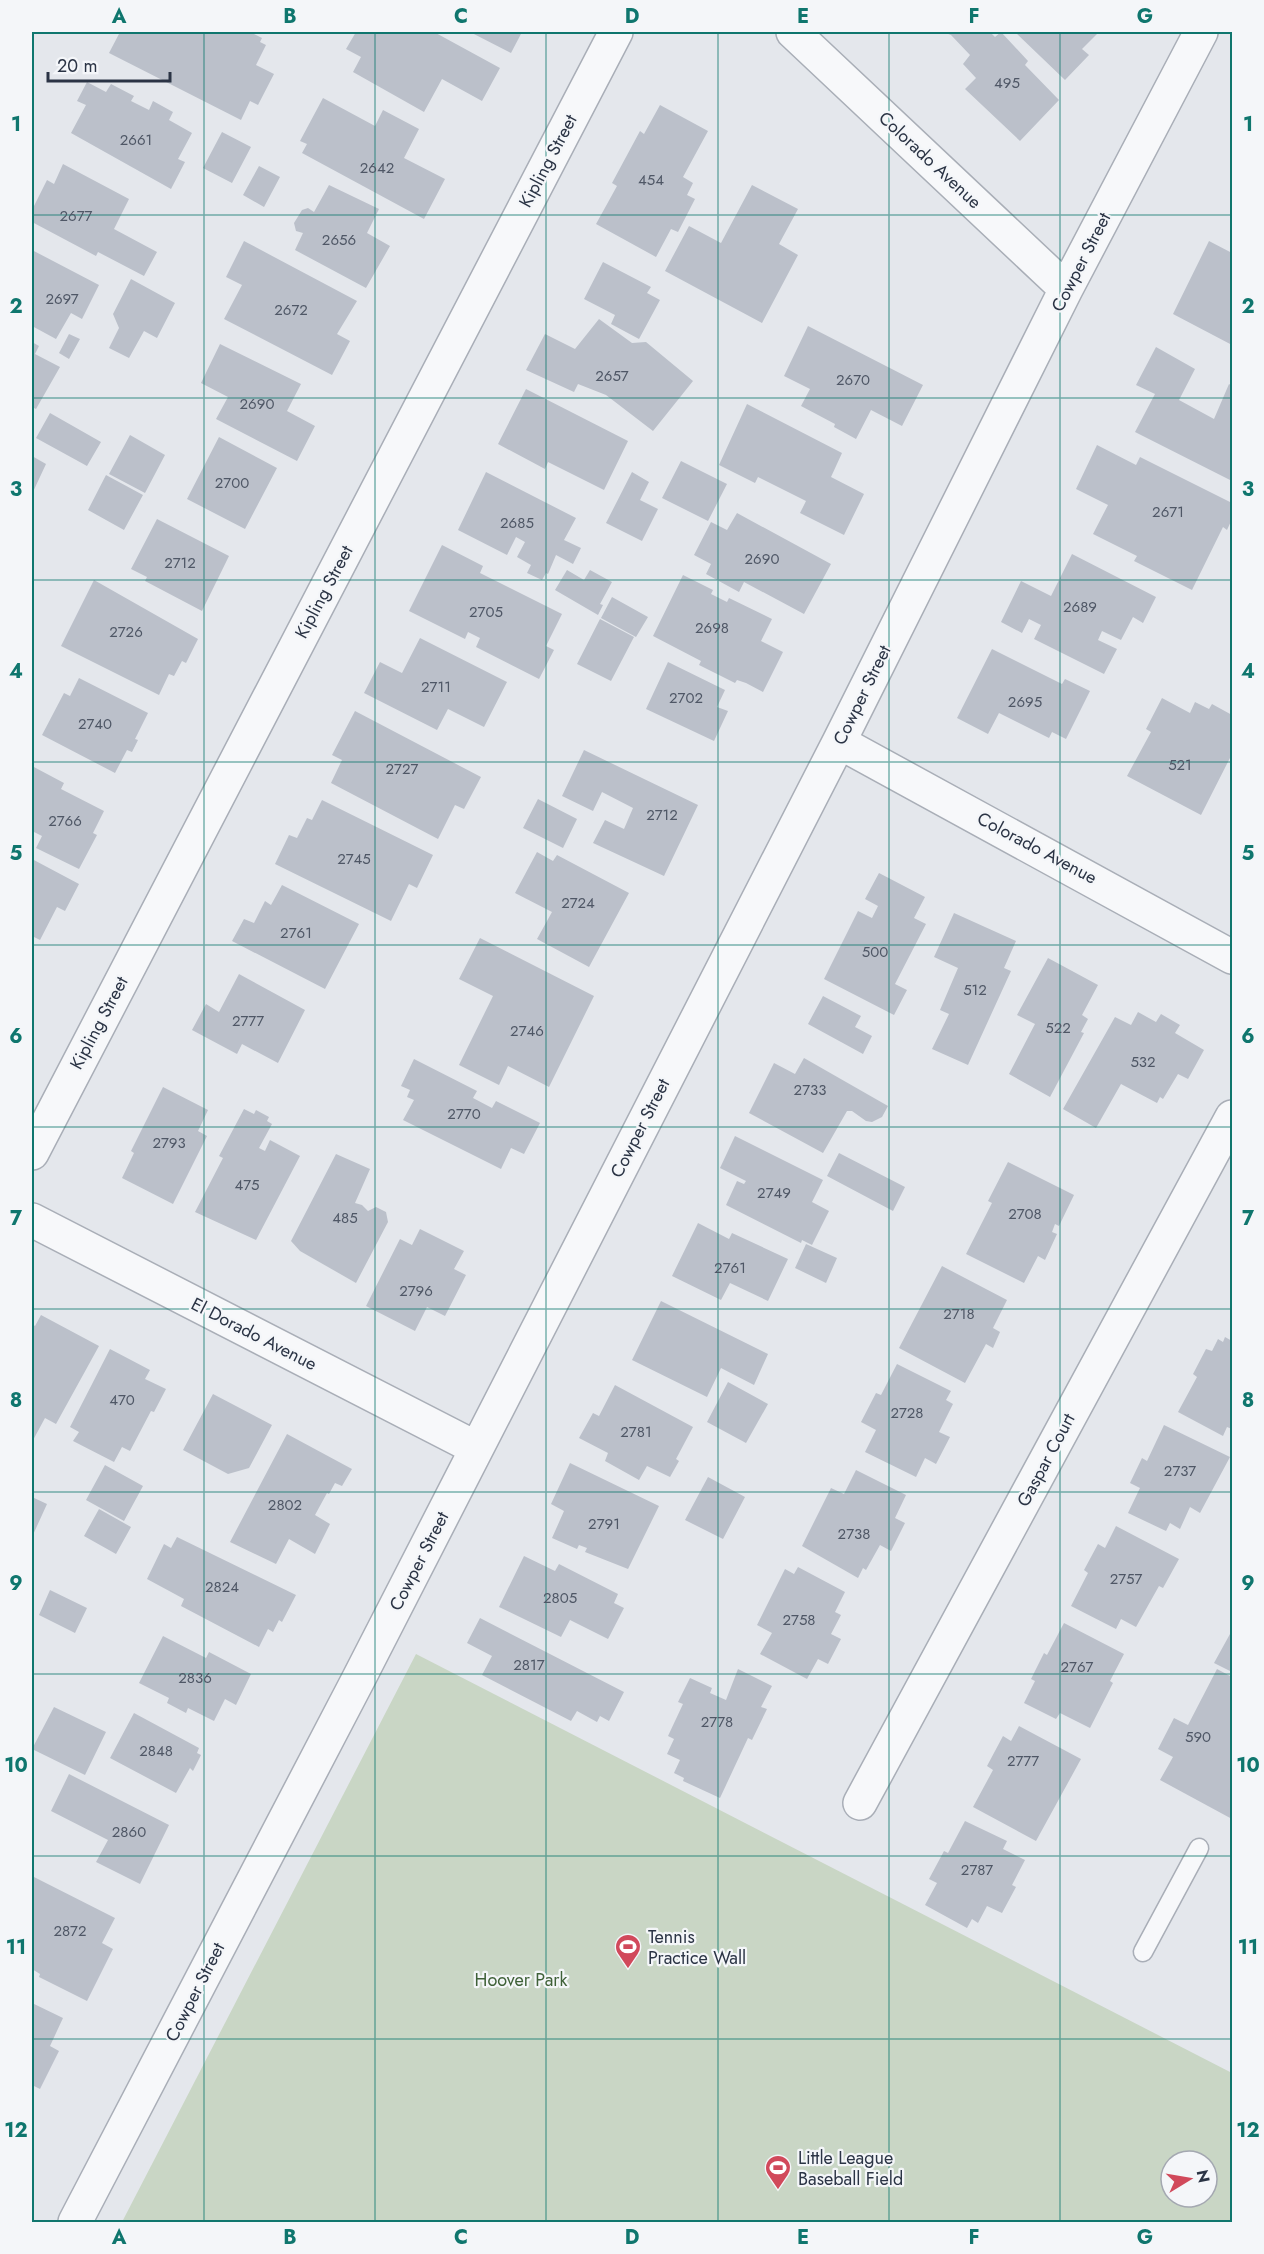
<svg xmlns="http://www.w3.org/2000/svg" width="1264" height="2254" font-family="Jost,sans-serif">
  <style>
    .green { fill: #c9d6c5; fill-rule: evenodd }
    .building { fill: #bbc0ca }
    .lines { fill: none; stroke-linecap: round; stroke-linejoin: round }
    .service-casing { stroke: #a9aeb7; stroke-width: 21 }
    .minor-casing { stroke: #a9aeb7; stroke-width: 36 }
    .service { stroke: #f7f8fa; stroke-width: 18 }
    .minor { stroke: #f7f8fa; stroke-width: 33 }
    .grid { fill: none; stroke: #0f766e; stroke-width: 1.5; stroke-opacity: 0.55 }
    .labels { text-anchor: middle; stroke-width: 4.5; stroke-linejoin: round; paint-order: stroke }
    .number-label { font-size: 15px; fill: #4f5766 }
    .street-label { font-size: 18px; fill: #2b3445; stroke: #f4f6f9 }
    .poi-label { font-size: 18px; fill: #2b3445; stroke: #f4f6f9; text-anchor: start }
    .park-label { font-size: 18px; fill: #3f6138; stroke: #f4f6f9 }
    .neatline { fill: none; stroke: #0f766e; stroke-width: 2 }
    .grid-label { font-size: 20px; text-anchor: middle; font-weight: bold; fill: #0f766e }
  </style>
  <rect width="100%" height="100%" fill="#e4e7ec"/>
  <!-- green -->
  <path class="green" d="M416,1654L1232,2073V2222H122ZM1171,2161H1207V2197H1171Z"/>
  <!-- building -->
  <path class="building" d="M120,32L170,34L171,32H250L262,38L260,42L266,45L256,65L274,74L258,105L250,101L241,120L109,53Z
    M356,32H434L500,68L482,101L442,79L424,112L353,72L361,57L346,49Z
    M470,32H522L511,53Z
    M943,32H990L995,37L1001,32L1028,61L1025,65L1059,100L1020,141L965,89L976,78L963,64L970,55L951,35Z
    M1015,32H1099L1082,49L1089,55L1065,80Z
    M87,82L106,92L111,84L134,96L131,101L149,110L153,101L173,112L169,120L192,133L178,159L185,162L171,189L71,133L86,105L77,101Z
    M323,98L375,126L383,110L419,129L404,158L445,179L424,219L302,153L307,144L300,141Z
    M660,105L708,131L683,177L693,183L687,195L695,199L678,232L671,229L656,257L596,224L617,186L612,183L640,131L644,134Z
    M222,132L251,147L232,183L203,168Z
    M63,164L129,199L114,229L157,252L144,276L98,252L96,256L32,222V210L47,180L54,184Z
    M259,166L280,177L264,207L243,195Z
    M329,185L379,209L367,233L390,246L366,288L295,250L303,233L296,231L294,223L302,210L308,208L314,212Z
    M752,185L798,209L779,244L798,255L762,323L665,271L689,226L721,243Z
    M244,241L357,301L337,334L350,341L332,375L224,319L242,285L226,277Z
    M1209,241L1232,253V345L1173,314Z
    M32,250L99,285L82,319L71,313L56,339L32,326Z
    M603,262L651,287L647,293L660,300L639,339L611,324L615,315L584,299Z
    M131,279L175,303L157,338L144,331L129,358L109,348L119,328L113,314Z
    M599,319L632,343L646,342L693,381L653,431L606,395L578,384L574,392L526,370L545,334L575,349Z
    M808,326L923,385L902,426L871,410L856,439L834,427L835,424L801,406L810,389L784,376Z
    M69,334L80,339L69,359L59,353Z
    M32,342L39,346L35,354L60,367L36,409L32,407Z
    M220,344L301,384L287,411L315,426L297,461L216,419L228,397L201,383Z
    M1156,347L1195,369L1179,400L1214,419L1229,384L1232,386V481L1135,432L1155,394L1136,385Z
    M526,389L628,441L604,490L548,462L545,469L498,444Z
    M747,404L842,453L831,477L864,494L844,535L800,513L806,501L758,477L755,483L719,465Z
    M50,413L101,442L87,466L36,438Z
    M130,435L165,455L145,493L109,474Z
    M219,437L277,468L245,529L187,499Z
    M1097,445L1136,465L1140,457L1232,503V519L1227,530L1223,527L1192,590L1134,561L1137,556L1093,534L1108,505L1076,489Z
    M32,456L46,464L32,494Z
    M681,461L727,484L708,521L662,498Z
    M486,472L576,518L564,540L581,548L573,564L556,555L548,574L546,573L542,580L527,573L531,565L517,557L525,542L516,537L507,555L458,530Z
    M632,472L649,482L640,500L658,509L642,541L606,523Z
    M106,475L143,495L124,530L88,510Z
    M737,513L831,564L804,614L744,582L739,592L706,574L711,564L694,555L711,522L727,530Z
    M157,519L229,556L202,611L145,581L147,577L131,569Z
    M442,545L483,566L480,573L562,614L546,646L554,650L539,679L476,647L480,638L468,632L465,639L409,611Z
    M1072,554L1156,597L1143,623L1133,617L1121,640L1102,631L1098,640L1117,649L1104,674L1034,639L1041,625L1029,619L1022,633L1001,622L1021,581L1051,596Z
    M567,570L584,580L590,570L612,582L600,604L603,605L598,615L555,590Z
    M683,575L713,590L711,594L727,602L729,598L772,619L761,641L783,652L763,692L746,683L737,680L735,683L699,665L701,661L653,636Z
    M94,580L198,639L186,663L182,661L174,676L169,674L159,695L61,646Z
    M612,597L648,617L636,637L601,618Z
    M600,619L634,637L611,681L577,664Z
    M420,638L507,682L484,727L448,709L437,730L364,693L380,662L402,673Z
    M992,649L1062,684L1065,679L1090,691L1066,739L1052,732L1049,738L999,713L988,734L957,718Z
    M668,662L725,690L717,707L728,711L714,741L646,709Z
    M79,678L148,713L135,739L138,740L132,752L127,750L115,773L42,735L64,693L70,696Z
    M1162,698L1190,713L1195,702L1209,709L1212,704L1232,715V754L1201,815L1127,776L1151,732L1146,729Z
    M355,711L481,777L464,809L455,805L438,839L331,783L342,760L332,755Z
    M584,750L698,805L664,876L593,843L605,820L624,829L633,808L602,792L593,811L562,796Z
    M32,766L64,783L61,789L104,811L93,833L97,835L79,869L36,848L42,836L32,831Z
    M538,799L577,819L563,848L523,828Z
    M322,800L433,855L417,888L409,884L391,921L275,864L289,835L297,838L307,818L312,820Z
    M537,852L553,861L557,855L629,893L589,967L537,939L552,912L515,893Z
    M32,859L79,884L65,911L57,907L40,940L32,936Z
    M879,873L925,897L914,918L926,924L895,984L907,990L894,1015L824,979L858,911L872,918L878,906L865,899Z
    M282,885L359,924L325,989L232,941L244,919L254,923L265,901L271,905Z
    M954,913L1016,941L1004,968L1011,971L968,1065L932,1049L949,1014L940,1010L958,968L934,957Z
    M480,938L594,996L549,1087L508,1066L499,1085L459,1065L493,996L459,979Z
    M1048,958L1098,985L1082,1015L1088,1019L1081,1032L1084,1033L1050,1097L1009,1074L1035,1024L1017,1015Z
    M239,974L305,1010L278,1063L242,1044L237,1054L192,1030L206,1004L219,1012Z
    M823,996L861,1016L855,1027L872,1036L863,1054L808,1024Z
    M1138,1012L1156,1022L1161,1014L1180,1025L1175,1033L1204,1050L1188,1079L1178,1074L1163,1099L1160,1097L1157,1103L1121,1084L1096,1128L1063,1109L1115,1017L1131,1025Z
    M804,1058L888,1106L882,1117L872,1122L866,1121L852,1111H847L823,1153L749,1113L774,1063L795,1074Z
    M414,1059L477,1091L473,1098L492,1108L496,1101L540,1123L524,1154L511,1148L501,1169L403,1120L414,1100L407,1097L410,1090L401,1086Z
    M163,1087L208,1110L198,1131L207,1136L173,1204L122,1178L134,1153L131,1151Z
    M244,1109L254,1114L256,1110L269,1117L267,1121L272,1124L259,1148L265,1151L270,1140L300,1156L256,1240L195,1212L223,1158L219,1156Z
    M735,1136L823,1180L812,1202L829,1211L812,1245L802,1240L801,1243L726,1205L737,1181L744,1184L746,1181L720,1168Z
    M839,1153L905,1187L893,1211L827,1176Z
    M336,1154L370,1169L355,1203L362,1205L368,1211L376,1207L386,1212L388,1222L356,1283L300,1251L291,1241Z
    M1008,1162L1074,1195L1059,1226L1055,1224L1052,1232L1057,1234L1045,1260L1038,1256L1024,1283L966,1254L992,1203L988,1201Z
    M698,1223L729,1239L732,1233L788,1259L768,1301L730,1283L721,1300L672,1276Z
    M420,1229L464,1251L454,1269L466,1275L445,1316L427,1307L415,1331L366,1306L400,1239L412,1245Z
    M806,1244L837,1258L826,1283L795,1268Z
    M942,1266L1007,1300L993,1328L1000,1332L993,1348L986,1344L965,1383L899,1348Z
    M661,1301L768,1354L754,1385L721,1368L707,1397L632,1360Z
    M41,1315L99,1346L56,1424L45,1418L32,1442V1324L35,1326Z
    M1225,1337L1232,1341V1429L1227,1427L1223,1436L1178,1412L1197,1377L1193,1374L1206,1349L1212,1351L1218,1339L1223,1342Z
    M110,1349L150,1370L145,1379L166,1389L154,1412L151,1411L130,1451L122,1447L114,1462L73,1441L79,1432L70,1427Z
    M897,1364L951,1391L946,1400L953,1404L939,1432L950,1437L936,1464L925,1458L916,1477L865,1452L876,1430L861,1422L876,1393L881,1395Z
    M728,1382L768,1404L746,1443L707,1422Z
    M615,1385L693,1427L676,1459L679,1461L670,1477L647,1466L639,1480L605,1461L608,1453L579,1438L593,1413L599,1416Z
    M213,1394L272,1425L249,1468L228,1474L183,1450Z
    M1164,1425L1230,1457L1200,1513L1190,1507L1180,1529L1170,1523L1166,1531L1128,1513L1140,1488L1130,1483L1142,1458L1147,1461Z
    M287,1434L352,1469L342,1486L335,1483L329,1494L327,1493L315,1515L330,1524L315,1554L289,1539L276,1564L230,1542Z
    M570,1463L659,1506L628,1569L585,1552L587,1548L579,1545L577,1549L552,1538L564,1511L551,1504Z
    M105,1465L143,1486L124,1521L86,1500Z
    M856,1470L906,1495L895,1518L905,1523L891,1551L880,1545L866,1570L863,1568L858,1578L802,1546L831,1488L844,1494Z
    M708,1477L745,1497L723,1539L685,1520Z
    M32,1497L47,1504L32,1537Z
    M99,1509L131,1527L116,1554L84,1536Z
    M1116,1526L1179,1559L1163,1588L1159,1586L1136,1627L1121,1619L1116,1629L1071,1606L1088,1573L1084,1570L1098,1544L1105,1548Z
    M177,1537L296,1595L282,1622L279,1620L273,1632L268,1629L259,1647L181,1606L184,1599L147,1579L164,1544L171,1548Z
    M524,1556L555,1571L559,1564L618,1594L614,1603L624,1608L608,1639L570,1620L561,1637L499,1607Z
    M798,1567L845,1592L835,1612L841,1615L831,1634L841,1639L828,1664L818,1659L807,1679L760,1654L772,1633L757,1625L785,1569L794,1574Z
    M50,1590L87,1608L75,1633L39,1615Z
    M480,1618L624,1692L609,1721L600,1716L597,1722L577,1711L571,1721L482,1675L492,1656L467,1643Z
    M1064,1623L1124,1654L1110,1681L1113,1683L1090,1728L1060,1713L1056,1719L1024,1703L1035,1681L1031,1679L1044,1653L1047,1655Z
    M1230,1634L1232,1635V1672L1214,1663Z
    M163,1636L206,1658L209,1652L251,1674L236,1705L225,1699L214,1721L188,1708L186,1713L167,1703L169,1698L139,1683Z
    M738,1669L772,1686L761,1707L767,1709L752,1740L748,1738L720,1798L683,1781L684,1778L674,1773L680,1760L667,1754L674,1739L668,1736L683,1704L678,1702L690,1678L712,1688L710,1693L726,1700Z
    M1217,1669L1232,1677V1819L1160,1780L1173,1757L1158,1749L1174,1718L1188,1725Z
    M54,1707L106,1732L85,1775L32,1749Z
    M134,1713L199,1748L197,1753L201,1755L193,1771L190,1768L176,1793L110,1758Z
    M1019,1726L1081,1759L1036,1841L973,1807L993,1770L987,1766L1003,1736L1011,1741Z
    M69,1774L169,1825L140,1884L96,1862L108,1840L51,1811Z
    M965,1821L1007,1841L1003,1849L1025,1860L1012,1885L1016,1887L1002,1913L987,1906L978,1923L972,1919L967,1928L925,1905L937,1883L929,1879L944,1851L948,1853Z
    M32,1876L115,1918L102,1943L113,1949L87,2001L39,1977L40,1974L32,1969Z
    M32,2003L63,2018L50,2046L59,2051L40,2089L32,2085Z"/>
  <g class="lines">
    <defs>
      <path id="service" d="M1143,1952L1199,1848"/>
      <path id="minor" d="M793,32L1066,289
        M839,742L1232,957
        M32,1153L616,32
        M32,1220L476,1448
        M860,1803L1232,1117
        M75,2222L358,1680L839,742L1066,289L1201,32"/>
    </defs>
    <!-- service casing -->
    <use href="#service" class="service-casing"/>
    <!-- minor casing -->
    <use href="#minor" class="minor-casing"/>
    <!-- service -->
    <use href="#service" class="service"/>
    <!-- minor -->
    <use href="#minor" class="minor"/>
  </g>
  <!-- grid -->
  <path class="grid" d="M204,32V2222M375,32V2222M546,32V2222M718,32V2222M889,32V2222M1060,32V2222M32,215H1232M32,398H1232M32,580H1232M32,762H1232M32,945H1232M32,1127H1232M32,1309H1232M32,1492H1232M32,1674H1232M32,1856H1232M32,2039H1232"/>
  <!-- icons -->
  <defs>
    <symbol id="stadium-pin" viewBox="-11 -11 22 30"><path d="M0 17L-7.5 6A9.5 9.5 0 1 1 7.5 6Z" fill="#d1495b" stroke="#f4f6f9"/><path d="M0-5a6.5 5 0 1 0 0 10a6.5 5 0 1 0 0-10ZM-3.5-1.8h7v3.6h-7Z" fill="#fff"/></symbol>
  </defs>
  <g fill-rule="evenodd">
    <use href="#stadium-pin" x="613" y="1932" width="30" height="40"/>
    <use href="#stadium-pin" x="763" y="2153" width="30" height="40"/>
  </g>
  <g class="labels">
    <!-- number labels -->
    <g class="number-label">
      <text x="1007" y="88">495</text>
      <text x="136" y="145">2661</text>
      <text x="377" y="173">2642</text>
      <text x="651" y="185">454</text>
      <text x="76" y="221">2677</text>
      <text x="339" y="245">2656</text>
      <text x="62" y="304">2697</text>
      <text x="291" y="315">2672</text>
      <text x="612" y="381">2657</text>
      <text x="853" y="385">2670</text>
      <text x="257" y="409">2690</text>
      <text x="232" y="488">2700</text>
      <text x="1168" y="517">2671</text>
      <text x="517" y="528">2685</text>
      <text x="762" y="564">2690</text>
      <text x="180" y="568">2712</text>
      <text x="1080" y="612">2689</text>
      <text x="486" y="617">2705</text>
      <text x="712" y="633">2698</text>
      <text x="126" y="637">2726</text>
      <text x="436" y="692">2711</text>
      <text x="686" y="703">2702</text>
      <text x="1025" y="707">2695</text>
      <text x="95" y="729">2740</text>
      <text x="1180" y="770">521</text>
      <text x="402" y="774">2727</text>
      <text x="662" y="820">2712</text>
      <text x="65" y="826">2766</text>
      <text x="354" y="864">2745</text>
      <text x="578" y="908">2724</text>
      <text x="296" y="938">2761</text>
      <text x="875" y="957">500</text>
      <text x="975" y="995">512</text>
      <text x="248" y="1026">2777</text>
      <text x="1058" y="1033">522</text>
      <text x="527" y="1036">2746</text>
      <text x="1143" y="1067">532</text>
      <text x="810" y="1095">2733</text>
      <text x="464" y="1119">2770</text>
      <text x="169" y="1148">2793</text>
      <text x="247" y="1190">475</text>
      <text x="774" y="1198">2749</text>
      <text x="1025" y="1219">2708</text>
      <text x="345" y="1223">485</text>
      <text x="730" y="1273">2761</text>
      <text x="416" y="1296">2796</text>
      <text x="959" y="1319">2718</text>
      <text x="122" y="1405">470</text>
      <text x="907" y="1418">2728</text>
      <text x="636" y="1437">2781</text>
      <text x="1180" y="1476">2737</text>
      <text x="285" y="1510">2802</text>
      <text x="604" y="1529">2791</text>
      <text x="854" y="1539">2738</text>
      <text x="1126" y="1584">2757</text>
      <text x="222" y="1592">2824</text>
      <text x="560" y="1603">2805</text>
      <text x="799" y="1625">2758</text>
      <text x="529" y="1670">2817</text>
      <text x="1077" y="1672">2767</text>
      <text x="195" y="1683">2836</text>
      <text x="717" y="1727">2778</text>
      <text x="1198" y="1742">590</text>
      <text x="156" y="1756">2848</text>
      <text x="1023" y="1766">2777</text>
      <text x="129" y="1837">2860</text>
      <text x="977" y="1875">2787</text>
      <text x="70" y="1936">2872</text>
    </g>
    <!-- street labels -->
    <g class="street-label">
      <text transform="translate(930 160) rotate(43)" y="6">Colorado Avenue</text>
      <text transform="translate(548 161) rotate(-62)" y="6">Kipling Street</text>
      <text transform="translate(1081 262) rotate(-63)" y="6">Cowper Street</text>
      <text transform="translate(324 592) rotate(-62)" y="6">Kipling Street</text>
      <text transform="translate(862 695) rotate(-64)" y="6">Cowper Street</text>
      <text transform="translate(1037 848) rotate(28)" y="6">Colorado Avenue</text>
      <text transform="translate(99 1023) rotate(-62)" y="6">Kipling Street</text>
      <text transform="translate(640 1128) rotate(-63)" y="6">Cowper Street</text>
      <text transform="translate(254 1334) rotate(27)" y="6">El Dorado Avenue</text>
      <text transform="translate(1046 1460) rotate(-62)" y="6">Gaspar Court</text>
      <text transform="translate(419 1561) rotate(-63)" y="6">Cowper Street</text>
      <text transform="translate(195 1992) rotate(-63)" y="6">Cowper Street</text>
    </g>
    <!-- poi labels -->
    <g class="poi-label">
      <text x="648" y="1943">Tennis<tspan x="648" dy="21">Practice Wall</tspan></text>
      <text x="798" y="2164">Little League<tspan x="798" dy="21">Baseball Field</tspan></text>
    </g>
    <!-- park labels -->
    <g class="park-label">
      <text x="521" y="1986">Hoover Park</text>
    </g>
  </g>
  <!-- border -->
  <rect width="1264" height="2254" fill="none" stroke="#f4f6f9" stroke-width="66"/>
  <!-- north arrow -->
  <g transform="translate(1189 2179) rotate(79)"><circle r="28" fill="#f4f6f9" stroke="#a4a8b1" stroke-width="1.5"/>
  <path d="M0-4.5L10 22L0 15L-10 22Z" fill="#d1495b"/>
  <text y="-9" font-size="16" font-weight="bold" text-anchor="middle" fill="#2b3445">N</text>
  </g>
  <!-- scale -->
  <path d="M48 72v9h122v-9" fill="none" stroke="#2b3445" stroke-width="3"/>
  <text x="57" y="72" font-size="18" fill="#2b3445" stroke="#f4f6f9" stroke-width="4.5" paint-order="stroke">20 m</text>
  <rect x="33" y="33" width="1198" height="2188" class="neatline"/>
  <g class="grid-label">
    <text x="119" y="23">A</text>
    <text x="290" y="23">B</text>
    <text x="461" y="23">C</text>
    <text x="632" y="23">D</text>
    <text x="803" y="23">E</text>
    <text x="974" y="23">F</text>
    <text x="1145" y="23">G</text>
    <text x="16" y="131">1</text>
    <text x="1248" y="131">1</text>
    <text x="16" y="313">2</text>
    <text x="1248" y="313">2</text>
    <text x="16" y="496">3</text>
    <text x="1248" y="496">3</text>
    <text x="16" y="678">4</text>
    <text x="1248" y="678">4</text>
    <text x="16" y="860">5</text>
    <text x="1248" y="860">5</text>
    <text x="16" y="1043">6</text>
    <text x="1248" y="1043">6</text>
    <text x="16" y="1225">7</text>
    <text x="1248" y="1225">7</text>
    <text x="16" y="1407">8</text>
    <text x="1248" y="1407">8</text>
    <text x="16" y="1590">9</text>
    <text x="1248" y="1590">9</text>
    <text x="16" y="1772">10</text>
    <text x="1248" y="1772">10</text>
    <text x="16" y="1954">11</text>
    <text x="1248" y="1954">11</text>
    <text x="16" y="2137">12</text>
    <text x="1248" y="2137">12</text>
    <text x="119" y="2244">A</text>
    <text x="290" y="2244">B</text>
    <text x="461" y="2244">C</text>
    <text x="632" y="2244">D</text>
    <text x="803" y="2244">E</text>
    <text x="974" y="2244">F</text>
    <text x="1145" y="2244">G</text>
  </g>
</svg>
